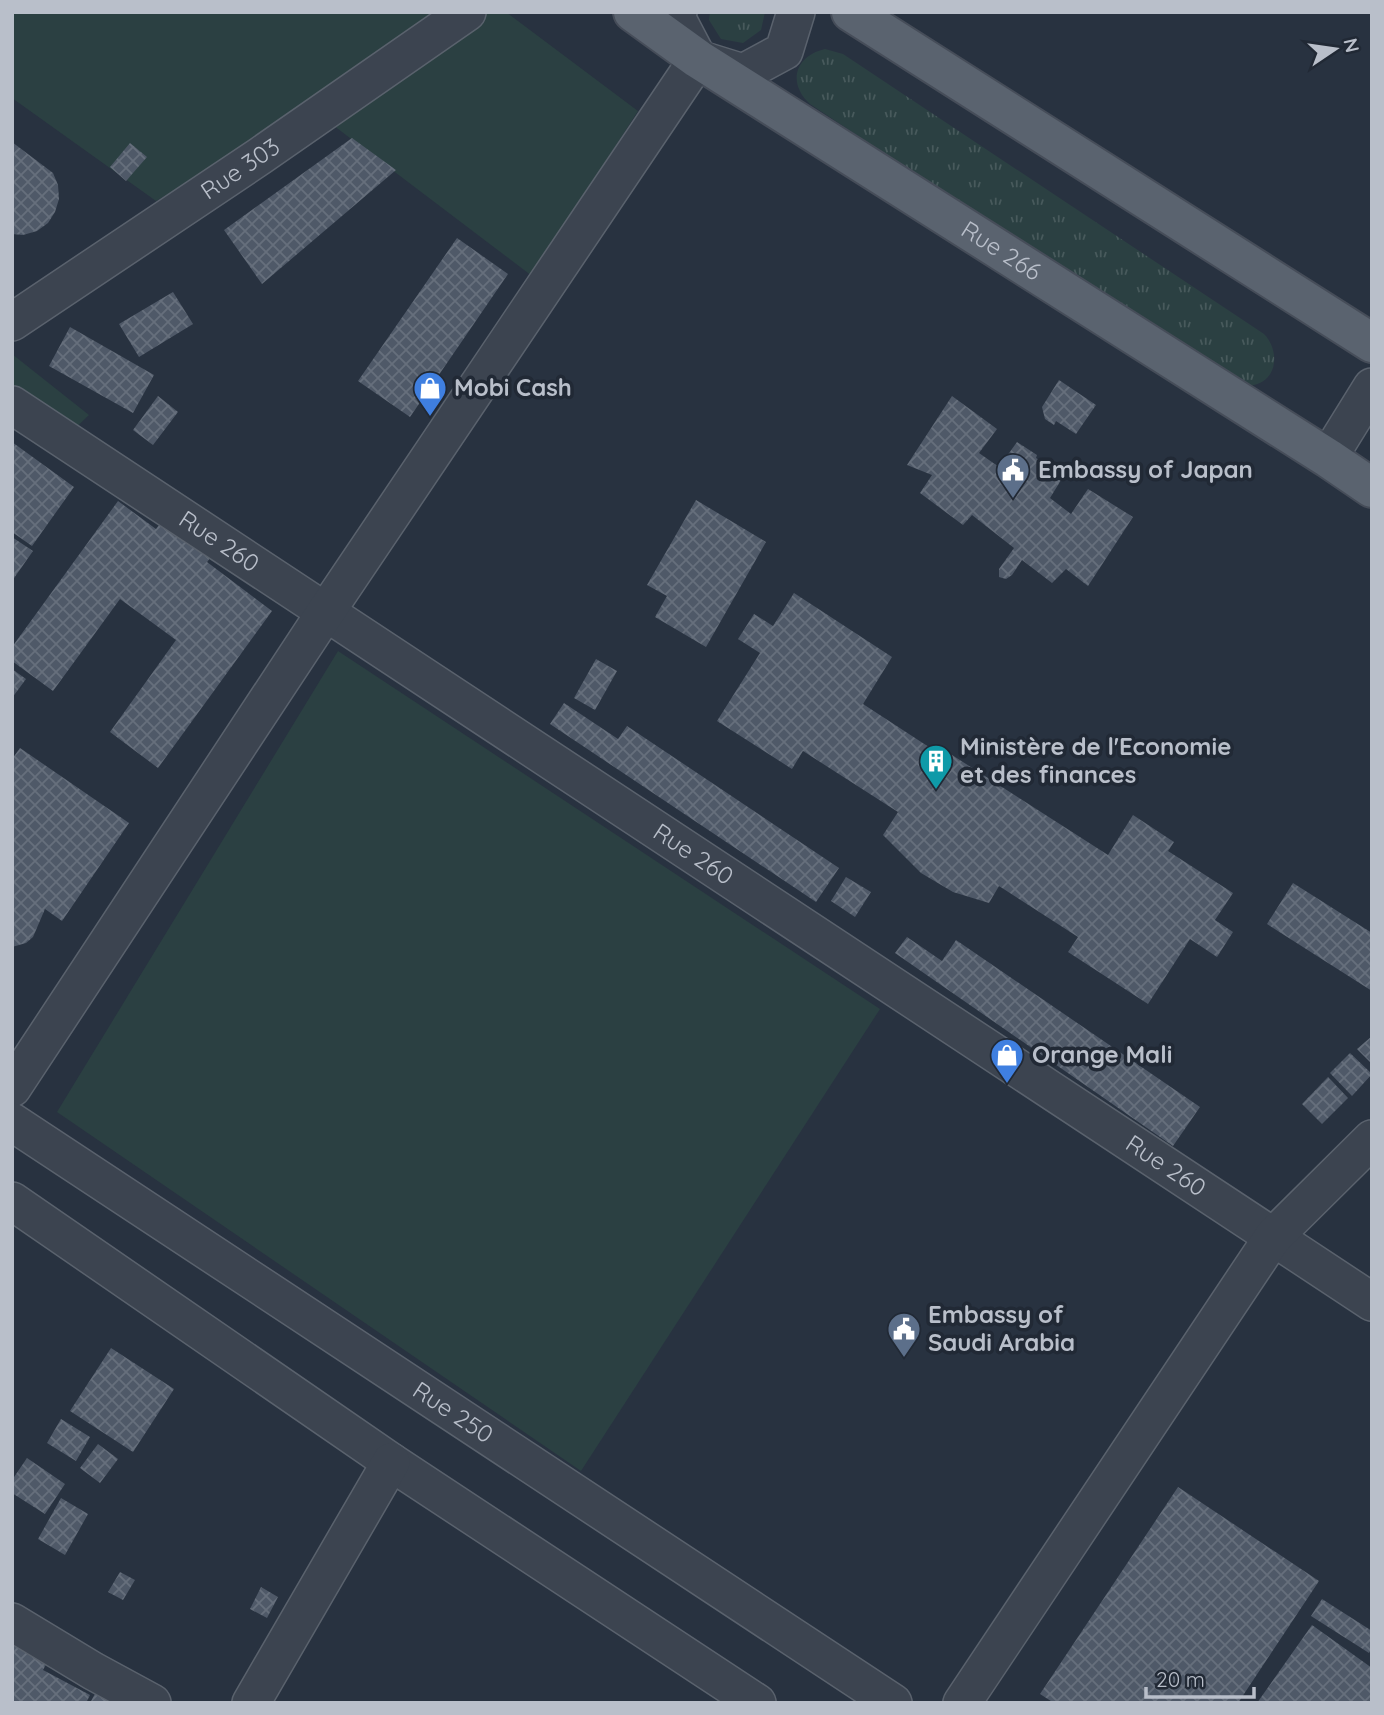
<svg xmlns="http://www.w3.org/2000/svg" width="1384" height="1715" font-family="Quicksand,sans-serif">
  <style>
    .grass { fill: url(#grass-tufts) }
    .garden { fill: #2b4042 }
    .building { fill: url(#building-cross-hatch) }
    .lines { fill: none; stroke-linecap: round; stroke-linejoin: round }
    .minor-casing { stroke: #5a626d; stroke-width: 40 }
    .major-casing { stroke: #464d59; stroke-width: 42 }
    .minor { stroke: #3c4450; stroke-width: 37 }
    .major { stroke: #5a636f; stroke-width: 38 }
    .labels { text-anchor: middle; stroke-width: 7; stroke-linejoin: round; paint-order: stroke }
    .street-label { font-size: 24px; fill: #b9bfca; stroke: #212935 }
    .poi-label { font-size: 24px; font-weight: bold; fill: #b9bfca; stroke: #212935; text-anchor: start }
  </style>
  <defs>
    <pattern id="grass-tufts" width="24" height="20" patternUnits="userSpaceOnUse" patternTransform="scale(1.75)"><rect width="24" height="20" fill="#2b4042"/><path d="M3 7l-1-3M5 7V3M7 7l1-3M15 17l-1-3M17 17v-4M19 17l1-3" fill="none" stroke="#485a5c"/></pattern>
    <pattern id="building-cross-hatch" width="8" height="8" patternUnits="userSpaceOnUse" patternTransform="scale(1.75)"><rect width="8" height="8" fill="#4f5968"/><path d="M0 0l8 8M0 8l8-8" fill="none" stroke="#666f7c"/></pattern>
  </defs>
  <rect width="100%" height="100%" fill="#283240"/>
  <!-- grass -->
  <path class="grass" d="M710,12H765L761,30L743,43L721,39L709,20Z
    M825,49L843,54L1264,334C1279,349 1279,379 1254,385C1247,387 1239,384 1231,383L810,104C787,83 795,56 825,49Z"/>
  <!-- garden -->
  <path class="garden" d="M12,12H506L638,111L532,276L313,110L156,201L12,98Z
    M12,354L89,415L63,440L12,403Z
    M338,651L880,1009L581,1471L57,1112Z"/>
  <!-- building -->
  <path class="building" d="M352,138L396,170L262,284L224,230Z
    M12,142L53,173L58,185L59,199L55,212L48,223L37,231L23,235L12,234Z
    M130,143L147,157L126,181L110,167Z
    M457,238L508,274L410,417L358,381Z
    M173,292L193,324L139,357L119,324Z
    M70,327L154,375L133,413L49,366Z
    M1059,380L1096,405L1076,434L1056,421L1054,425L1045,419L1042,407Z
    M158,396L178,412L153,445L133,430Z
    M952,396L997,429L979,453L999,467L1017,442L1037,455L1036,458L1046,464L1051,463L1066,472L1050,498L1071,514L1088,489L1133,517L1088,586L1066,569L1052,583L1022,560L1012,575L1006,579L999,577V569L1014,548L972,515L963,525L920,493L932,475L907,465Z
    M12,442L74,487L32,546L12,532Z
    M696,500L766,542L706,647L655,617L667,596L647,585Z
    M118,501L156,529L168,513L217,549L207,562L272,611L158,768L110,732L176,640L120,599L53,691L12,661V647Z
    M12,537L33,551L12,581Z
    M794,593L892,657L863,704L935,751L938,746L1108,855L1133,815L1174,842L1168,851L1233,893L1215,920L1233,932L1217,957L1190,939L1148,1004L1068,952L1078,937L999,886L989,903L953,892L921,873L883,835L898,812L803,751L792,769L717,721L760,653L738,639L754,614L773,626Z
    M596,659L617,671L595,710L574,698Z
    M12,669L26,679L12,698Z
    M564,703L618,739L627,726L839,868L816,902L550,724Z
    M20,748L129,823L62,921L45,909L33,937L26,943L12,947V759Z
    M846,877L871,892L855,917L831,901Z
    M1293,883L1372,933V991L1267,924Z
    M907,937L942,961L956,940L1200,1107L1173,1146L895,953Z
    M1372,1036V1064L1357,1049Z
    M1350,1053L1372,1074L1352,1096L1330,1073Z
    M1328,1077L1348,1098L1322,1124L1302,1104Z
    M111,1348L174,1389L133,1452L70,1411Z
    M61,1419L90,1437L76,1461L47,1443Z
    M98,1444L118,1459L100,1483L80,1468Z
    M27,1458L65,1484L45,1514L12,1493V1480Z
    M1178,1487L1319,1581L1238,1703H1054L1040,1694Z
    M61,1498L88,1514L65,1555L38,1539Z
    M120,1572L135,1580L123,1600L108,1592Z
    M261,1587L278,1597L267,1618L250,1609Z
    M1322,1599L1372,1631V1648L1369,1653L1311,1616Z
    M1312,1625L1372,1668V1703H1257Z
    M12,1635L51,1655L43,1670L90,1695L86,1703H12Z
    M98,1688L115,1698L112,1703H90Z"/>
  <g class="lines">
    <defs>
      <g id="minor">
        <path d="M678,12L676,17L698,59L743,73L784,51L796,12"/>
        <path id="s1" d="M12,322L260,156L467,12"/>
        <path id="s2" d="M12,405L1372,1302"/>
        <path d="M1328,458L1372,387"/>
        <path d="M12,1088L325,613L698,59"/>
        <path id="s3" d="M12,1122L893,1703"/>
        <path d="M12,1201L391,1462L757,1703"/>
        <path d="M12,1622L93,1671L152,1703"/>
        <path d="M251,1703L391,1462"/>
        <path d="M962,1703L1273,1237L1372,1139"/>
      </g>
      <g id="major">
        <path id="s4" d="M633,12L698,59L1328,458L1372,488"/>
        <path d="M851,12L1372,343"/>
      </g>
    </defs>
    <!-- minor casing -->
    <use href="#minor" class="minor-casing"/>
    <!-- major casing -->
    <use href="#major" class="major-casing"/>
    <!-- minor -->
    <use href="#minor" class="minor"/>
    <!-- major -->
    <use href="#major" class="major"/>
  </g>
  <!-- icons -->
  <defs>
    <symbol id="shop-pin" viewBox="-11 -11 22 30"><path d="M0 17L-7.5 6A9.5 9.5 0 1 1 7.5 6Z" fill="#3f7fe0" stroke="#212935"/><path d="M-5-2.5h2.3a2.7 3.5 0 0 1 5.4 0H5L5.5 6h-11ZM-1.5-2.5h3a1.5 2.3 0 0 0-3 0Z" fill="#fff"/></symbol>
    <symbol id="civic-pin" viewBox="-11 -11 22 30"><path d="M0 17L-7.5 6A9.5 9.5 0 1 1 7.5 6Z" fill="#5c6f8a" stroke="#212935"/><path d="M-.6-6.5H3V-4.5H.6V-3L4-1V1h2V6H-6V1h2V-1L-.6-3ZM-1.2 2.5V6h2.4V2.5Z" fill="#fff"/></symbol>
    <symbol id="building-pin" viewBox="-11 -11 22 30"><path d="M0 17L-7.5 6A9.5 9.5 0 1 1 7.5 6Z" fill="#0f9aa8" stroke="#212935"/><path d="M-4-6H4V6H1V3H-1V6H-4ZM-2.5-4.3h1.7v1.8h-1.7ZM.8-4.3h1.7v1.8H.8ZM-2.5-1h1.7V.8h-1.7ZM.8-1h1.7V.8H.8Z" fill="#fff"/></symbol>
  </defs>
  <g fill-rule="evenodd">
    <use href="#shop-pin" x="411" y="369" width="38" height="52"/>
    <use href="#civic-pin" x="994" y="451" width="38" height="52"/>
    <use href="#building-pin" x="917" y="742" width="38" height="52"/>
    <use href="#shop-pin" x="988" y="1036" width="38" height="52"/>
    <use href="#civic-pin" x="885" y="1310" width="38" height="52"/>
  </g>
  <g class="labels">
    <!-- street labels -->
    <g class="street-label">
      <text dy="8" stroke="none"><textPath href="#s1" startOffset="275">Rue 303</textPath></text>
      <text dy="8" stroke="none"><textPath href="#s4" startOffset="439">Rue 266</textPath></text>
      <text dy="8" stroke="none"><textPath href="#s2" startOffset="248">Rue 260</textPath></text>
      <text dy="8" stroke="none"><textPath href="#s2" startOffset="816">Rue 260</textPath></text>
      <text dy="8" stroke="none"><textPath href="#s2" startOffset="1382">Rue 260</textPath></text>
      <text dy="8" stroke="none"><textPath href="#s3" startOffset="528">Rue 250</textPath></text>
    </g>
    <!-- poi labels -->
    <g class="poi-label">
      <text x="454" y="396">Mobi Cash</text>
      <text x="1038" y="478">Embassy of Japan</text>
      <text x="960" y="755">Ministère de l'Economie<tspan x="960" dy="28">et des finances</tspan></text>
      <text x="1032" y="1063">Orange Mali</text>
      <text x="928" y="1323">Embassy of<tspan x="928" dy="28">Saudi Arabia</tspan></text>
    </g>
  </g>
  <!-- border -->
  <rect width="1384" height="1715" fill="none" stroke="#b9bfca" stroke-width="28"/>
  <!-- north arrow -->
  <g transform="translate(1335 49) rotate(77)" stroke="#212935" stroke-width="5" paint-order="stroke">
  <path d="M0-5L12 26L0 18L-12 26Z" fill="#b9bfca"/>
  <text y="-10" font-size="19" font-weight="bold" text-anchor="middle" fill="#b9bfca">N</text>
  </g>
  <!-- scale -->
  <path d="M1146 1687v10h108v-10" fill="none" stroke="#b9bfca" stroke-width="3.5"/>
  <text x="1156" y="1687" font-size="21" fill="#b9bfca" stroke="#212935" stroke-width="5" paint-order="stroke">20 m</text>
</svg>
